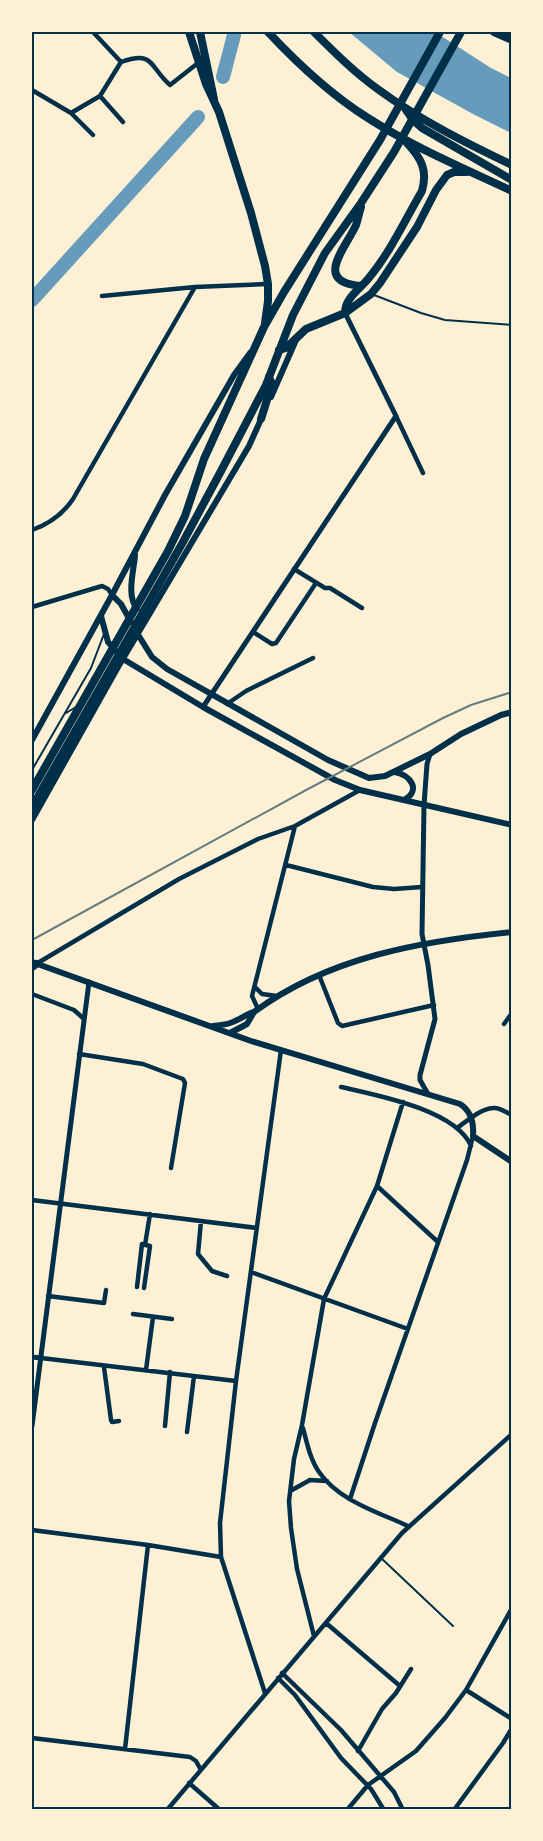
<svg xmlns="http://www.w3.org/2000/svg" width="543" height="1841" font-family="Rubik,sans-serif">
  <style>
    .water { fill: #669bbc }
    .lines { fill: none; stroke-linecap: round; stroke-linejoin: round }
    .river { stroke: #669bbc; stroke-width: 14 }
    .service { stroke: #003049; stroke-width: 2 }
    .minor { stroke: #003049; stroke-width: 4.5 }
    .tertiary { stroke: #003049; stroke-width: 5 }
    .secondary { stroke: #003049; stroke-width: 6 }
    .trunk { stroke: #003049; stroke-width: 8 }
    .motorway { stroke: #003049; stroke-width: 8 }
    .rail { stroke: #657d81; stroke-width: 2 }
    .neatline { fill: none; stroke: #003049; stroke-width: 2 }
  </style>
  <rect width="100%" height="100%" fill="#fdf0d5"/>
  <!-- water -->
  <path class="water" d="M349,32H435L491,68L511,78V133L473,114L397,72Z"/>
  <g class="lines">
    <!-- river -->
    <path class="river" d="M223,77L234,35
      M32,300L198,117"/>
    <!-- service -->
    <path class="service" d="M374,295L421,313L445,320L512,325
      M66,713L76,707
      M32,770L91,668L104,634
      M380,1557L453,1626"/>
    <!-- minor -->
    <path class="minor" d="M93,32L121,62
      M32,90L71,113L100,96L121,62C155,50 149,67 170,85L198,63
      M100,96L123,122
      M71,113L93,135
      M102,296L195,287L268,284
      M396,416L423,473
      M32,530C49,524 63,514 73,499L195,287
      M294,569L325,588H330L362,608
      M32,607L102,586L108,589L112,595
      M253,632L272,644L276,643L316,583
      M227,704L246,691L313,658
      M286,865L373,887L394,889L422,887
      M36,964L179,879L258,839L295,826L360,790
      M319,975L338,1023L342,1026L434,1005
      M255,987L262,994L277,996
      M32,994L74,1010L84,1019
      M258,1009L252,996L295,826
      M504,1024L512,1013
      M79,1054L143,1064L183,1079L185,1083L171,1168
      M341,1087C376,1095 456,1110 471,1146
      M457,1128C467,1121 480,1109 493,1108C499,1107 506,1112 512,1115
      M377,1186L438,1242
      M32,1200L257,1228
      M201,1221L198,1254L212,1271L227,1276
      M145,1245L150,1214
      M251,1272L408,1329
      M137,1287L142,1244L150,1246L144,1288
      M48,1296L104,1303L106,1290
      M133,1314L172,1319
      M41,1358L236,1381
      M104,1367L111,1420L112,1422L119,1421
      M146,1370L153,1317
      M165,1426L170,1372
      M303,1428C307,1443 310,1459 319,1472C339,1501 378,1512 408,1526
      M187,1432L194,1376
      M292,1490L310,1480L327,1481
      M350,1499L375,1423L467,1160L473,1136
      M32,1530L148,1545L221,1557
      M326,1623L400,1686
      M314,1636L297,1569L291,1528L289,1501L294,1459L302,1425L324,1299L377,1186L403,1102
      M282,1673L341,1730L394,1792L403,1810
      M278,1678L295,1695L341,1758L371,1789L384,1810
      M466,1690L512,1719
      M265,1693L221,1557L220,1523L236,1381L281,1050
      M32,1738L190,1757L196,1761L201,1770
      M125,1749L148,1545
      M358,1751L382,1709L396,1693L411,1669
      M189,1783L220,1810
      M167,1810L402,1533L512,1434
      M347,1810L368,1785L416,1751L445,1718L466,1690L512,1608
      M454,1810L503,1743L512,1728"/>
    <!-- tertiary -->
    <path class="tertiary" d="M203,707L396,416L345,313
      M428,1094L420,1080V1075L435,1019L428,965L422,934L424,805L427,764L430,754
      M32,1357L41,1358
      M32,1426L89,982"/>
    <!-- secondary -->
    <path class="secondary" d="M271,397L296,340
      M135,555C134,571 126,595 137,609
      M112,595L121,604L131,622
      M101,616L108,642L123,659L203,707L335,780L360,790L512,825
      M137,633L152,657L167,669L328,760L369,778L385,776L430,754L461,734L501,715L512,712
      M32,740L112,595L165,495L234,375L250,353
      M395,772C410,775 422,790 404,800
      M32,820L118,667L249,446L262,417
      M32,962L251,1041L460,1104C471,1111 474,1123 473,1136L512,1162
      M213,1026C220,1025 228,1025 235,1021C242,1018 247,1014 254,1012C329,957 421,941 512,932
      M230,1033L247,1024L254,1012"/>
    <!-- trunk -->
    <path class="trunk" d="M189,32L206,84L219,112L251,213L265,266L268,284V301L265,323
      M268,32C298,64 331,95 368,118C413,147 463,168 512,191
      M361,207C359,213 358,219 356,225C346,248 312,282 361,286
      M345,313C345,298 359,290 368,279C390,253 405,220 422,191C428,170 421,158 407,143
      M279,350L286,348L306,329L345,313L371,294L380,283L417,227L436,190L447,175L454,172H467
      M261,419L272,384L269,377
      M32,790L168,551L185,516L204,459L264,327L284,292L380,140L440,32
      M32,807L183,542L221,471L266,385L293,315L325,253L361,203L394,152L461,32
      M32,967L36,964"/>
    <!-- motorway -->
    <path class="motorway" d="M200,32L214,99
      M314,32C334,52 355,73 379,90C420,120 466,143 512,165
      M494,32L512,40
      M406,110L413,120L422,128L512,180"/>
    <!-- rail -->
    <path class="rail" d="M32,940L308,789L443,718L471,705L512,692"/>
  </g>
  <!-- border -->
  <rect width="543" height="1841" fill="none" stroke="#fdf0d5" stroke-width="66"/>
  <rect x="33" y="33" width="477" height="1775" class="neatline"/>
</svg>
